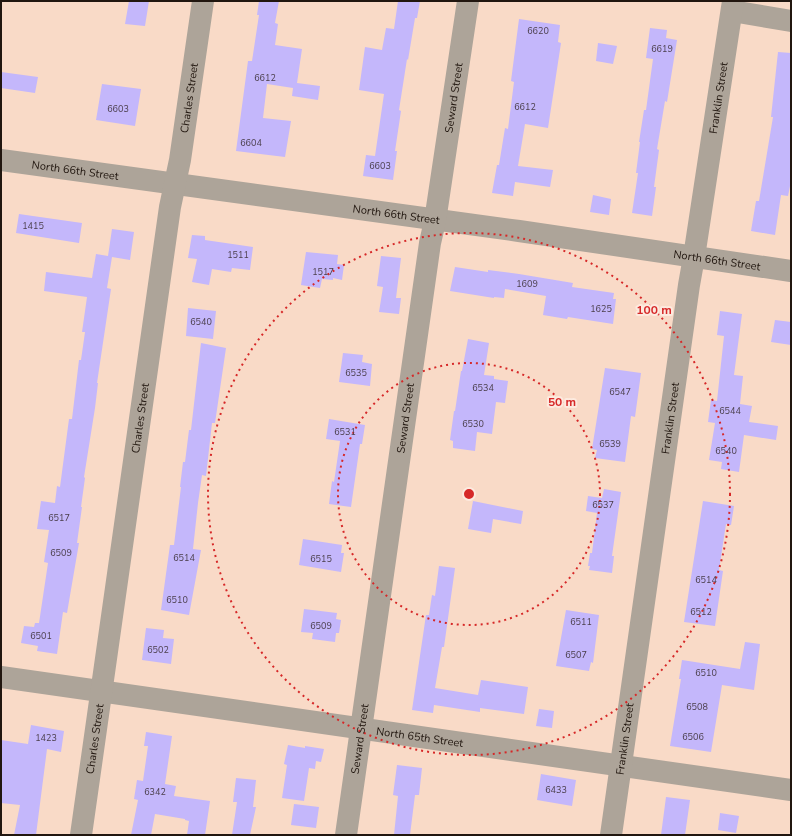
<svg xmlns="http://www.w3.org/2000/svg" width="792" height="836" font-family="'Nunito Sans',sans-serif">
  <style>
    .building { fill: #c4b7fb }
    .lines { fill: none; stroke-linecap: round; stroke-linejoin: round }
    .minor { stroke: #ada499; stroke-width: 22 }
    .ring { fill: none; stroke: #d62828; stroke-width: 2; stroke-dasharray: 2 4 }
    .labels { text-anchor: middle; stroke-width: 4; stroke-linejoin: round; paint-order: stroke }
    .number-label { font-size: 9px; fill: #4a3e4a }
    .street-label { font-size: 11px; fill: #21160f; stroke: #fdeadf }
    .centre { fill: #d62828; stroke: #fdeadf; stroke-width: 2 }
    .ring-label { font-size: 12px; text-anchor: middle; font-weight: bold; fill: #d62828; stroke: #fdeadf; stroke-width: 4; stroke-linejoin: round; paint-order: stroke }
  </style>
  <rect width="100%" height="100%" fill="#f9dac7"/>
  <!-- building -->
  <path class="building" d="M129,1H149L145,26L125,24Z
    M259,1H279L275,23L278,24L275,45L302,49L297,83L320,86L318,100L292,96L293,88L267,84L263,118L291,121L285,157L236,151L248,61H252L259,15H257Z
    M398,1H420L417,18H415L408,60L407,59L399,110L401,111L395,151H397L393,180L363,176L366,155L375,156L384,94L359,90L365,47L382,50L386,28L394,29Z
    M519,19L560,25L558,42L561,43L548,128L525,124L518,166L553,170L550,187L515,182L513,196L492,193L497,165H499L505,128L508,129L514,82L511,81Z
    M650,28L667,30L666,38L677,40L667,102L665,101L657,149L659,150L654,187H656L652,216L632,213L638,173H636L640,142H639L644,110H646L653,59L646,58Z
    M598,43L617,46L613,64L596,61Z
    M778,52L791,53V181L788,196L781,195L775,235L751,231L756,201H759L773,117H771Z
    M1,72L38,77L35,93L1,88Z
    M102,84L141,89L135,126L96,120Z
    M593,195L611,199L609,215L590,212Z
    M19,214L82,223L79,243L16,233Z
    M112,229L134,232L130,260L112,257L107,288L111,289L97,383H98L95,408L84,477L85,478L81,507H82L77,543H79L67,613L63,612L57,654L37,651L38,646L21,643L24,626L34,627L35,623H39L48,563L44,562L49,530L37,529L41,501L55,503L57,486L60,487L69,419H72L77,377L79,360H81L85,332H82L87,297L44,291L46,272L92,278L96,254L108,256Z
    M192,235L205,236V240L253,247L250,270L232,268L231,272L212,269L209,285L192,282L197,259L188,258Z
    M306,252L338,255L337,264L344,265L342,280L333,278V280L322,279L320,288L301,285Z
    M381,256L401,258L396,298H401L399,314L379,312L383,287L377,286Z
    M455,267L488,272V270L519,274L573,283L572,287L614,293L613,299H616L613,324L568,317L567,319L543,315L546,296L505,289L504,298L494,297V298L450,291Z
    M188,308L216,311L213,339L186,336Z
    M720,311L742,314L734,375L743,376L740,404L752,406L749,422L778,426L776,440L744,435L739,472L721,469L722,462L709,460L715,423L708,422L711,400L717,401L724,336L717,335Z
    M775,320L791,322V345L771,342Z
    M468,339L489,343L484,375L494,376V379L508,381L505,403L496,402L492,434L477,432L475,451L453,448V441L450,440L454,411H455L461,371H462Z
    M201,343L226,348L215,423H212L206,476L202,475L198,503L193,549L201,550L189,615L161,610L170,545H174L181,487H180L183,462H185L189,430H191Z
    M343,353L363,355L362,362L372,364L370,386L339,382Z
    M605,368L641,373L635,417L631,416L625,462L595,458L597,450L592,449Z
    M329,419L365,425L362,444H360L351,507L329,504L332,481L334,482L340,441L326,439Z
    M604,489L621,492L612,556H614L612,573L589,570L590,566H588L590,553H592L597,513L586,511L588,496L602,498Z
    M473,501L523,511L521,524L493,519L491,533L468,529Z
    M703,501L734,506L731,525L726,524L719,570L723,571L715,626L684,622Z
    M303,539L342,545L341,553H344L341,572L299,565Z
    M439,566L455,568L444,647H442L435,688L478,695L481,680L528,687L524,714L480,708V712L434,705L433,713L412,710L426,615H429L432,595L435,596Z
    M304,609L337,613L336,619L341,620L339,633H336L335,642L312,639L313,633L301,632Z
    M566,610L599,615L593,663L591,662L589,671L556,666Z
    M146,628L164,630L163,638L174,639L171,664L142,660Z
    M745,642L760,644L754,690L722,685L711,752L670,746L681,679H679L682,660L740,669Z
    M539,709L554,711L552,728L536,726Z
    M31,725L64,731L61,752L47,749L36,835H14L20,805L1,803V740L28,744Z
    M146,732L172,736L165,784L176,786L174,796L210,801L205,835H187L189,821L185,820V819L155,814L151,835H131L138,800L134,799L137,780L143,781L148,746H144Z
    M288,745L305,748V746L324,749L321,762L316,761L315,769L309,768L304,801L282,798L287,765L284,764Z
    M397,765L422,768L419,795H415L410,835H394L398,796L393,795Z
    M541,774L576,780L572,806L537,800Z
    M236,778L256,780L253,807H256L250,835H232L237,802H233Z
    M666,797L690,800L685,835H661Z
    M294,804L319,807L316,828L291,825Z
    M720,813L739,816L736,833L718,830Z"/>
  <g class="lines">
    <!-- minor -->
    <g class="minor">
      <path d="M732,11L791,21"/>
      <path id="s1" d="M1,160L519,231L791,271"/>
      <path id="s2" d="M1,677L791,790"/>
      <path id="s3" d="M81,835L170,207L180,160L203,1"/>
      <path id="s4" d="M346,835L430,243L435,221L468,1"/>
      <path id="s5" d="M611,835L689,285L694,257L733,1"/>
    </g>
  </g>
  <!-- distance rings -->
  <g class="ring">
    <circle cx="469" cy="494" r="131"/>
    <circle cx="469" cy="494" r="261"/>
  </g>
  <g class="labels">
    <!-- number labels -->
    <g class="number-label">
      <text x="538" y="34">6620</text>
      <text x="662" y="52">6619</text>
      <text x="265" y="81">6612</text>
      <text x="525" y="110">6612</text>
      <text x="118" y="112">6603</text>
      <text x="251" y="146">6604</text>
      <text x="380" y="169">6603</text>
      <text x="33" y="229">1415</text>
      <text x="238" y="258">1511</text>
      <text x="323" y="275">1517</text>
      <text x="527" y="287">1609</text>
      <text x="601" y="312">1625</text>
      <text x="201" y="325">6540</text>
      <text x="356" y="376">6535</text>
      <text x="483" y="391">6534</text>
      <text x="620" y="395">6547</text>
      <text x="730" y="414">6544</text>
      <text x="473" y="427">6530</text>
      <text x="345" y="435">6531</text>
      <text x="610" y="447">6539</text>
      <text x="726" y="454">6540</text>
      <text x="603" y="508">6537</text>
      <text x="59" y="521">6517</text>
      <text x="61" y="556">6509</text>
      <text x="184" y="561">6514</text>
      <text x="321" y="562">6515</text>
      <text x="706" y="583">6514</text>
      <text x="177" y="603">6510</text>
      <text x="701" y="615">6512</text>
      <text x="581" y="625">6511</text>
      <text x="321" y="629">6509</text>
      <text x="41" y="639">6501</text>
      <text x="158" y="653">6502</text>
      <text x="576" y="658">6507</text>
      <text x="706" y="676">6510</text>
      <text x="697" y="710">6508</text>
      <text x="693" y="740">6506</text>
      <text x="46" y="741">1423</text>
      <text x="556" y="793">6433</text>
      <text x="155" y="795">6342</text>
    </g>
    <!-- street labels -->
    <g class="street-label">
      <text dy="4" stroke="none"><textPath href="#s3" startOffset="745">Charles Street</textPath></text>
      <text dy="4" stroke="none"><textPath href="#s4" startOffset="745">Seward Street</textPath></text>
      <text dy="4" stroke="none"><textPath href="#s5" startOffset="745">Franklin Street</textPath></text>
      <text dy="4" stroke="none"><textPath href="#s1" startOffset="75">North 66th Street</textPath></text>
      <text dy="4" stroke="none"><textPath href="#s1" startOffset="399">North 66th Street</textPath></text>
      <text dy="4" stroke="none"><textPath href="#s1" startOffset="723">North 66th Street</textPath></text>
      <text dy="4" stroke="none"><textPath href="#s3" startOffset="421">Charles Street</textPath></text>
      <text dy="4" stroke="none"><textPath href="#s4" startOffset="421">Seward Street</textPath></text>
      <text dy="4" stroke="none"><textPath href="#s5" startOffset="421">Franklin Street</textPath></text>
      <text dy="4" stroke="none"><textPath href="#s2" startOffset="423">North 65th Street</textPath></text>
      <text dy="4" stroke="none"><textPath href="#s3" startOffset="97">Charles Street</textPath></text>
      <text dy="4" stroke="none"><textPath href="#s4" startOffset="97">Seward Street</textPath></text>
      <text dy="4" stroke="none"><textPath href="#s5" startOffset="97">Franklin Street</textPath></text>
    </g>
  </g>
  <circle cx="469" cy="494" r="6" class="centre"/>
  <g class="ring-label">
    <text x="654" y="314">100 m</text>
    <text x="562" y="406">50 m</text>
  </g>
  <!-- border -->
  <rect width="792" height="836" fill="none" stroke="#21160f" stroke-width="4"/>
</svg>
